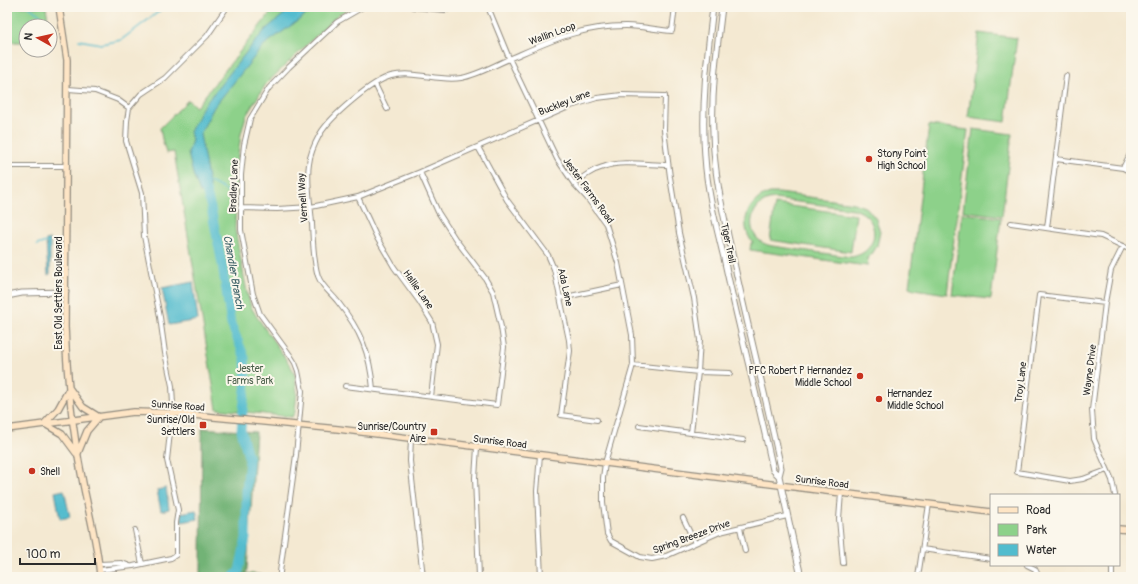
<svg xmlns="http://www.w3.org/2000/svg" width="1138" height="584" font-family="Pangolin,sans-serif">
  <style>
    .green { fill: #8dd18a; stroke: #5c7e5a; fill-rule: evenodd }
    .forest { fill: #72b376; stroke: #4e6f50 }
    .water { fill: #52bcce; stroke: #3e747c }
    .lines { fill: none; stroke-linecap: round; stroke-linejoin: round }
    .stream { stroke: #52bcce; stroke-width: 1.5 }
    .river { stroke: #52bcce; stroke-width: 9 }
    .minor-casing { stroke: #908a7e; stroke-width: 6 }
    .tertiary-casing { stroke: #908a7e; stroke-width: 7 }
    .secondary-casing { stroke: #908a7e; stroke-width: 8 }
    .minor { stroke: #fff; stroke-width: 4 }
    .tertiary { stroke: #fff; stroke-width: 5 }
    .secondary { stroke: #fee5c5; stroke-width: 5.5 }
    .poi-dot { fill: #c8321e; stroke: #fbf7ec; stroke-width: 1.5 }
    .labels { text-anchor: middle; stroke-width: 4; stroke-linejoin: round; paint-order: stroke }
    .street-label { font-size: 10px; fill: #2b2b2b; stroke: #fbf7ec }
    .poi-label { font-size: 10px; fill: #2b2b2b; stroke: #fbf7ec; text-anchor: start }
    .park-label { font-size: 10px; fill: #485d48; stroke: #fbf7ec }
    .water-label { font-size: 11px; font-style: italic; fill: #395e64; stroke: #fbf7ec }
  </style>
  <rect width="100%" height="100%" fill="#fbf7ec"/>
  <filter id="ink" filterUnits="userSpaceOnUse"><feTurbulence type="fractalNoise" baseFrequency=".025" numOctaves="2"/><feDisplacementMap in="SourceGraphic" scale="8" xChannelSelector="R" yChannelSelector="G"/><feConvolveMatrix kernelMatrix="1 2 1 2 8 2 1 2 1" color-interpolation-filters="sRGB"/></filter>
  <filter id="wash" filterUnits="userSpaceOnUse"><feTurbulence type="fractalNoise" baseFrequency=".012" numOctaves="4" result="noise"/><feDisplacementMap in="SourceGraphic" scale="16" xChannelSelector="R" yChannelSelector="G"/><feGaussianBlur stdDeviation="0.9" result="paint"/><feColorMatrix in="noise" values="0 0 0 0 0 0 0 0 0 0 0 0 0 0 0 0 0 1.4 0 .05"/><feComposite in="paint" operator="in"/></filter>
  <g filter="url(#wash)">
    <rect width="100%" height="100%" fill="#f4e9d2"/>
    <!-- green -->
    <path class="green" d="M7,7H46L49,26H26V42H7Z
      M275,7H353L339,14L266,84L246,116L241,134L237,163L235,229L247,292L251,307L257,317L292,368L295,376L297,392L295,412L292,417L217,409L174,152L166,153L162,139L160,128L188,100L196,107Z
      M979,33L1017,38L1006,122L968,117Z
      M929,125L968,130L947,294L914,289L909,287Z
      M973,129L1012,134L1002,216L963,211Z
      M770,193H779L854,203L867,208L876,219L880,232L877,246L872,254L866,259H868L867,266L750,250L751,243H753C738,225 747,200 770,193ZM774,199L853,209C882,216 880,253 851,257L772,246C743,241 746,202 774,199Z
      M775,204L856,215L851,252L770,240Z
      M962,213L1001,218L991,299L952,295Z
      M244,573L275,576V577H240Z"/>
    <!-- forest -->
    <path class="forest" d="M202,428L256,432L247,570L246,573H244L240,577H198L201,570Z"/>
    <!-- water -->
    <path class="water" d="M293,7H317L264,45L214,107L200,134L210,189L200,193L193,174L188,153L192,140L190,132L202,108L249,49L266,29Z
      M50,239V274L48,275L46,240Z
      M193,282L198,320L169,325L162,288Z
      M166,488L169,509L161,511L157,490Z
      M64,490L70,517L60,519L55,492Z
      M196,510L198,519L182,522L181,513Z"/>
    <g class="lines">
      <!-- stream -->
      <path class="stream" d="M29,7L39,14L44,21
        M79,40L101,44L121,40L165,7
        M208,181L229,192
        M37,245L46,242"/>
      <!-- river -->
      <path class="river" d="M203,181L211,208L222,264L231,324L245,358L246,381L241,430L249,460L246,492V538L239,571L233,577"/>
    </g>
  </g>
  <g filter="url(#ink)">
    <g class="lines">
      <defs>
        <path id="minor" d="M413,7L445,10L458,7
          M488,7L509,58L557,159L574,184L587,198L606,224L618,263L632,335L633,365L605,463L603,478V503L607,534L611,541L640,557L652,559L666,556L720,532L787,516
          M375,84L387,109
          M68,89L95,91L118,100L129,108L127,121L126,141L142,193L144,236L160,317L165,353L172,386L173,405L167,460L178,510L176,523V555L171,558L133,566L100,570
          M129,108L141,94L165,78L207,36L225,10L226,7
          M478,147L507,200L548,255L554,269L569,340L570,351L561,415L597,420
          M1056,159L1123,168L1131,172
          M7,166H67
          M1123,168L1131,152
          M574,184C583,177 592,170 603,167C621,160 649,165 668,165
          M358,197L377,238L394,267L419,301L432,322L437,344L431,397
          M240,208L277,209L311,207L358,197L420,172L571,106L597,98L622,95L665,96L664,130L670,177L679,233L694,298L700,340L698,372L691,433
          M1011,223L1101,236L1131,250
          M1047,228L1066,76
          M561,298L622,285
          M1105,303L1039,295L1017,472L1070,481L1083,479L1107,470
          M633,365L698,372L730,373
          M345,386L497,405L504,347L501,327L493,292L485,278L456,240L438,212L420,172
          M373,389C370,353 361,331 338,302C331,293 322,287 318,276C313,260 313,240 312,224C311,206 306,181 309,164C310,153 315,143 320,134C331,116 372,81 391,76C414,70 438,82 461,78C479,75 498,63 516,56C555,39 583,26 626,26C642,26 657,30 672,31L675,7
          M639,426L743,440
          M411,438L410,461L423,577
          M477,447L475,478L479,577
          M540,455L537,491L541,577
          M841,493L839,519L843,563
          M1115,495L1112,480L1094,439L1092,410L1105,303L1111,270L1123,246
          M683,518L695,543
          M740,528L745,551
          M135,530L142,564
          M922,549L991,559
          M99,564L122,563L130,566
          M1027,565L1035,569L1039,577
          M1112,565V577
          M280,577V572L296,455L302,391L298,371L295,363L290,355L260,314L253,294L241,230V175L244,145L250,119L269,88L289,67L337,22L363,7
          M918,577L929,504"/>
        <path id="tertiary" d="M713,7C707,57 701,107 705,157C707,191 716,225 724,258C739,329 758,399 773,470L779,476
          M722,7C717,49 711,91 713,133C714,176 724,217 733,258C748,328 766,398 781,468L779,476L781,485L801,577
          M7,296L22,293L66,292"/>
        <path id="secondary" d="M59,7L67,60L65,327C67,378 72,428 82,478C88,511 98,544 100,577
          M70,389L83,407L99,417L87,431L78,453
          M44,424L58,409L69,389
          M45,424L62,434L76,453
          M7,429L134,412L172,413L338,429L991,512
          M1119,529L1131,530"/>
      </defs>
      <!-- minor casing -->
      <use href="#minor" class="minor-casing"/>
      <!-- tertiary casing -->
      <use href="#tertiary" class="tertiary-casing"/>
      <!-- secondary casing -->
      <use href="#secondary" class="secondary-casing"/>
      <!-- minor -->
      <use href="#minor" class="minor"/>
      <!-- tertiary -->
      <use href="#tertiary" class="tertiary"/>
      <!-- secondary -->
      <use href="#secondary" class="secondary"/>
    </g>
  </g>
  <!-- markers -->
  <g class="poi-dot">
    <circle cx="869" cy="159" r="4"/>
    <circle cx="860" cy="376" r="4"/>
    <circle cx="879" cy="399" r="4"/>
    <rect x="199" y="421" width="8" height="8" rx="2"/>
    <rect x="430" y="428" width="8" height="8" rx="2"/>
    <circle cx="32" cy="471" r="4"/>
  </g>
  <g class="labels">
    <!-- street labels -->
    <g class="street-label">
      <text transform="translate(552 33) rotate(-20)" y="4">Wallin Loop</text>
      <text transform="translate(564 102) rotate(-21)" y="4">Buckley Lane</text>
      <text transform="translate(233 186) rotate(-88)" y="4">Bradley Lane</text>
      <text transform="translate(589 190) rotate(54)" y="4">Jester Farms Road</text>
      <text transform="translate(302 198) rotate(-94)" y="4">Vernell Way</text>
      <text transform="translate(729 243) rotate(78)" y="4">Tiger Trail</text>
      <text transform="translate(566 287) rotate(77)" y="4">Ada Lane</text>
      <text transform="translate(419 289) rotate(55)" y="4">Hallie Lane</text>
      <text transform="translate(58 293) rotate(-90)" y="4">East Old Settlers Boulevard</text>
      <text transform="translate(1089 370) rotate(-83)" y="4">Wayne Drive</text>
      <text transform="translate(1020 382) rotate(-83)" y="4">Troy Lane</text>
      <text transform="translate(178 405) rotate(4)" y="4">Sunrise Road</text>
      <text transform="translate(500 441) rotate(7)" y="4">Sunrise Road</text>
      <text transform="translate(822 481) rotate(7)" y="4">Sunrise Road</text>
      <text transform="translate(691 536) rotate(-20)" y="4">Spring Breeze Drive</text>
    </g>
    <!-- poi labels -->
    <g class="poi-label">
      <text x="877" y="157">Stony Point<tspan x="877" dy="12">High School</tspan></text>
      <text x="852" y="374" text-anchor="end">PFC Robert P Hernandez<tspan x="852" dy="12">Middle School</tspan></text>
      <text x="887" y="397">Hernandez<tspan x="887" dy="12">Middle School</tspan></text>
      <text x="195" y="423" text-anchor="end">Sunrise/Old<tspan x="195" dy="12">Settlers</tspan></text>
      <text x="426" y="430" text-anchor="end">Sunrise/Country<tspan x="426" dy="12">Aire</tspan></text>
      <text x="40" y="475">Shell</text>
    </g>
    <!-- park labels -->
    <g class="park-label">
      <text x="250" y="372">Jester<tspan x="250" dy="12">Farms Park</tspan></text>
    </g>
    <!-- water labels -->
    <g class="water-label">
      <text transform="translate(234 272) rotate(80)" y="4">Chandler Branch</text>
    </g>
  </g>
  <!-- margin -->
  <rect width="1138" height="584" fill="none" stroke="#fbf7ec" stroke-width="24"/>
  <!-- legend -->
  <rect x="990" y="494" width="130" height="72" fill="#fbf7ec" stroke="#a8a59f"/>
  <rect x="998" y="507" width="20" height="6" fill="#fee5c5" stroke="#a8a59f"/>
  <text x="1026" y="514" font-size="12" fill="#2b2b2b">Road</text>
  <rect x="998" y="524" width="20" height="12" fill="#8dd18a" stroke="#a8a59f"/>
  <text x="1026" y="534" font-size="12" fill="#2b2b2b">Park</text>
  <rect x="998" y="544" width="20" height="12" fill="#52bcce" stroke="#a8a59f"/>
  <text x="1026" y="554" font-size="12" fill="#2b2b2b">Water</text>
  <!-- north arrow -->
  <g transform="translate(38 38) rotate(278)"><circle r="19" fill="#fbf7ec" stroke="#a8a59f"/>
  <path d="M0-3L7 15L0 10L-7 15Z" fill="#c8321e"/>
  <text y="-6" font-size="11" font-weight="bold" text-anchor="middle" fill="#2b2b2b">N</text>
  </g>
  <!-- scale -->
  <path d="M20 558v6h75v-6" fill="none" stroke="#2b2b2b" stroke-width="2"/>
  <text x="26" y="558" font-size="12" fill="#2b2b2b" stroke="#fbf7ec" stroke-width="3" paint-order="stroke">100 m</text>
</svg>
